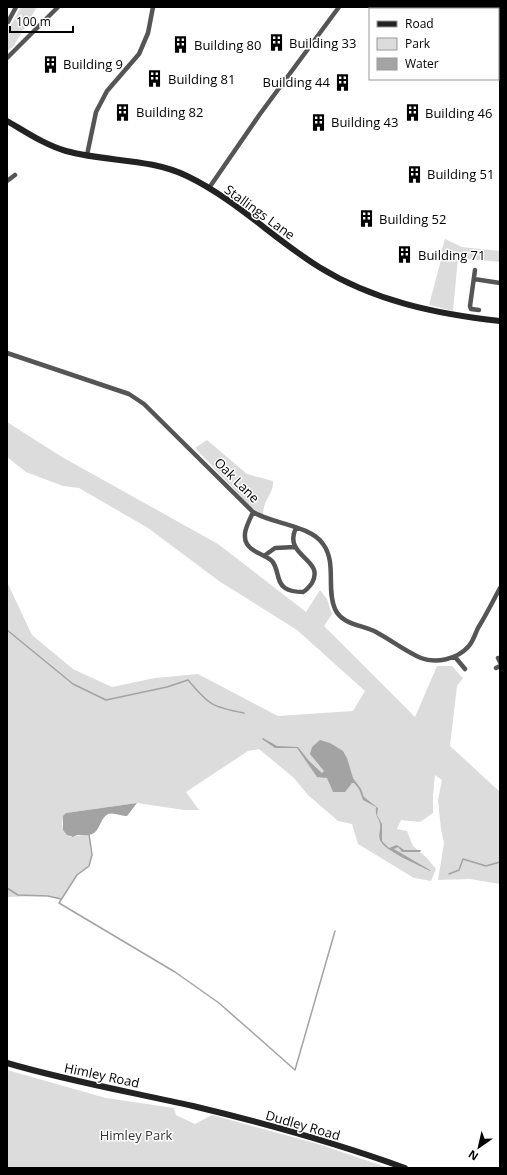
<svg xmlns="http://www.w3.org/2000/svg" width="507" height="1175" font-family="'Open Sans',sans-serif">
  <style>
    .green { fill: #dcdcdc }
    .water { fill: #a3a3a3 }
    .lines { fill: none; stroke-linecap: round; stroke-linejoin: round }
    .stream { stroke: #a3a3a3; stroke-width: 1.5 }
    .street { stroke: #555; stroke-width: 4.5 }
    .secondary { stroke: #222; stroke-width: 6 }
    .labels { text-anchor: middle; stroke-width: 3; stroke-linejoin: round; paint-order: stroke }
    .poi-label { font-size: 13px; fill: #000; stroke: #fff; text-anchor: start }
    .street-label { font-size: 13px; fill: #000; stroke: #fff }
    .park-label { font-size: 13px; fill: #333; stroke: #fff }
  </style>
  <rect width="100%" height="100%" fill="#fff"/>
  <!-- green -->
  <path class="green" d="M21,7H37L13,47L7,51V32Z
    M445,239L462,247L500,251V262L458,258L453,311L429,305L441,260V253Z
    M7,422L62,457L218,544L306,612L320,590L327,599L332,614L324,626L415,717L437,666H452L463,678L457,686L450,746L500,792V884L470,879L438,880L444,843L441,829L438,800L442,780L435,775L433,795V813L420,822L401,820L397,829L407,831L413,846L427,858L436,869L431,881L414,878L358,844L352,824L338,821L308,795L294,778L259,749L248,751L186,792L199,810H184L137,803L66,813C60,821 61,831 70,837L89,834L92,855L88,868L77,875L61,899L48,896L7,897V582L32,635L73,669L112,687L155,678L198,674L278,716L353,711L365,691L297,630L219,581L148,528L79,488L63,486L26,472L7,457Z
    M207,440L247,474L273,481C274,494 263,499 263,515L252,508L195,448Z
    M7,1070L106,1098L174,1108L176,1115L195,1124L212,1115L318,1144L389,1168H7Z"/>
  <!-- water -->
  <path class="water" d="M263,738L277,746L298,747L309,761L322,773L324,771L310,754L312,747L320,740L330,743L343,751L347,758L353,778L361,789L364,797L378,808L377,815L382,824V841L389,848L397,845L404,850H421L420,852H402L398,847L394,849L430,870V871C419,865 384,851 380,840C378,835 381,830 380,824C379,817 375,818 376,807L363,800L359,789L354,783H352L345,792H333L327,778L317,777L297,748H275L262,739Z
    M137,803L127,816C121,816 113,812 108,814C100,818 100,831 92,834C86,837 79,833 73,837L67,835L63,830V816L66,813Z"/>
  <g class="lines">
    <!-- stream -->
    <path class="stream" d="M7,630L73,684L106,700L167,687L188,680C209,705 212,707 244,713
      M89,834L92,855L89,866L77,875L59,903L175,972L219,1003L295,1070L335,931
      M449,874L459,870L463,859L486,866L500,862
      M7,888L18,895L48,896L61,899"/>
    <!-- street -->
    <path class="street" d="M8,22L16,7
      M7,58L58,7
      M87,155L96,112L107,91L139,54L148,33L153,7
      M7,181L15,175
      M209,188L260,114L339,7
      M475,270L470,306L471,309L479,310
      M474,279L500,283
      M7,353L129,394L144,404L253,512C272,524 310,525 323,544C337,563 326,589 335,609C342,625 363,625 376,632C391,640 405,651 421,658C436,664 457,659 468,647C473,642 475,634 478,628C486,615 493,601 500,588
      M253,512C249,522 241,534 247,544C252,553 265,554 272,561C279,569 276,582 285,588C291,592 297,592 303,592C307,590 309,587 312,583C322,565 301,559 295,546C292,540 293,534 296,528
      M264,556L275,548L295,547
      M455,657L465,669
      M498,658L500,662
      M496,668L500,666"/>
    <!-- secondary -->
    <path class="secondary" d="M7,121C26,132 45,145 66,151C106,162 150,158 187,176C235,199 274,239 319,267C374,301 436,314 500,321
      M7,1063C68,1081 131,1092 193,1106C264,1123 336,1143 405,1168"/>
  </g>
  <!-- icons -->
  <defs>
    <symbol id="building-bare" viewBox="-9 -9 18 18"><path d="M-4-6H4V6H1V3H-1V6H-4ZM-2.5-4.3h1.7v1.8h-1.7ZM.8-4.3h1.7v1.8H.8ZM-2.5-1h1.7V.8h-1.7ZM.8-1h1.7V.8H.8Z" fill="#000" stroke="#fff" stroke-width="2.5" paint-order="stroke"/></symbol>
  </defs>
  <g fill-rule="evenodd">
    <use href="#building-bare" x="264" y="30" width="25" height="25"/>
    <use href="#building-bare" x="168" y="32" width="25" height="25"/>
    <use href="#building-bare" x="38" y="52" width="25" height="25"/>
    <use href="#building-bare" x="142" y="66" width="25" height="25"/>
    <use href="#building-bare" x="330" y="70" width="25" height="25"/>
    <use href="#building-bare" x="110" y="100" width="25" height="25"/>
    <use href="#building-bare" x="400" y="100" width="25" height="25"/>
    <use href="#building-bare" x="306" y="110" width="25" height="25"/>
    <use href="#building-bare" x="402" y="162" width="25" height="25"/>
    <use href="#building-bare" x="354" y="206" width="25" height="25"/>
    <use href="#building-bare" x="392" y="242" width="25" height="25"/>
  </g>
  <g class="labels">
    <!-- poi labels -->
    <g class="poi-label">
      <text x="289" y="48">Building 33</text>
      <text x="194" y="50">Building 80</text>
      <text x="63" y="69">Building 9</text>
      <text x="168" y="84">Building 81</text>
      <text x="330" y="87" text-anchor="end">Building 44</text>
      <text x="136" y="117">Building 82</text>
      <text x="425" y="118">Building 46</text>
      <text x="331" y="127">Building 43</text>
      <text x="427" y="179">Building 51</text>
      <text x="379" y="224">Building 52</text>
      <text x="418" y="260">Building 71</text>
    </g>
    <!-- street labels -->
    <g class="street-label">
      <text transform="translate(260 212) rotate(36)" y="5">Stallings Lane</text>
      <text transform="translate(237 480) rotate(45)" y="5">Oak Lane</text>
      <text transform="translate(102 1075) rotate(12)" y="5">Himley Road</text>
      <text transform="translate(303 1125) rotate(16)" y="5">Dudley Road</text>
    </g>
    <!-- park labels -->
    <g class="park-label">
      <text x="136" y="1140">Himley Park</text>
    </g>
  </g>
  <!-- border -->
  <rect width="507" height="1175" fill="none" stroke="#000000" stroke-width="16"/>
  <!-- legend -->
  <rect x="369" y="8" width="130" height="72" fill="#ffffff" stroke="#999999"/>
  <rect x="377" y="21" width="20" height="6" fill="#222222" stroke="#999999"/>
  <text x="405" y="28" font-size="12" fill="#000000">Road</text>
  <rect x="377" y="38" width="20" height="12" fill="#dcdcdc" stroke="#999999"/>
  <text x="405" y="48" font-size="12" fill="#000000">Park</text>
  <rect x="377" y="58" width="20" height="12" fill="#a3a3a3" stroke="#999999"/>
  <text x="405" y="68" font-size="12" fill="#000000">Water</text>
  <!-- north arrow -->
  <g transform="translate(479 1147) rotate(214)" stroke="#ffffff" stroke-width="3" paint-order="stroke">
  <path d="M0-3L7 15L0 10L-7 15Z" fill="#000000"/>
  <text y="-6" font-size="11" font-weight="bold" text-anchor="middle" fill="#000000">N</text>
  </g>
  <!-- scale -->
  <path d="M10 26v6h63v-6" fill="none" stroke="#000000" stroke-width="2"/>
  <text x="16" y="26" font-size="12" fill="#000000" stroke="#ffffff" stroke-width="3" paint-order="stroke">100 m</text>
</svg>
